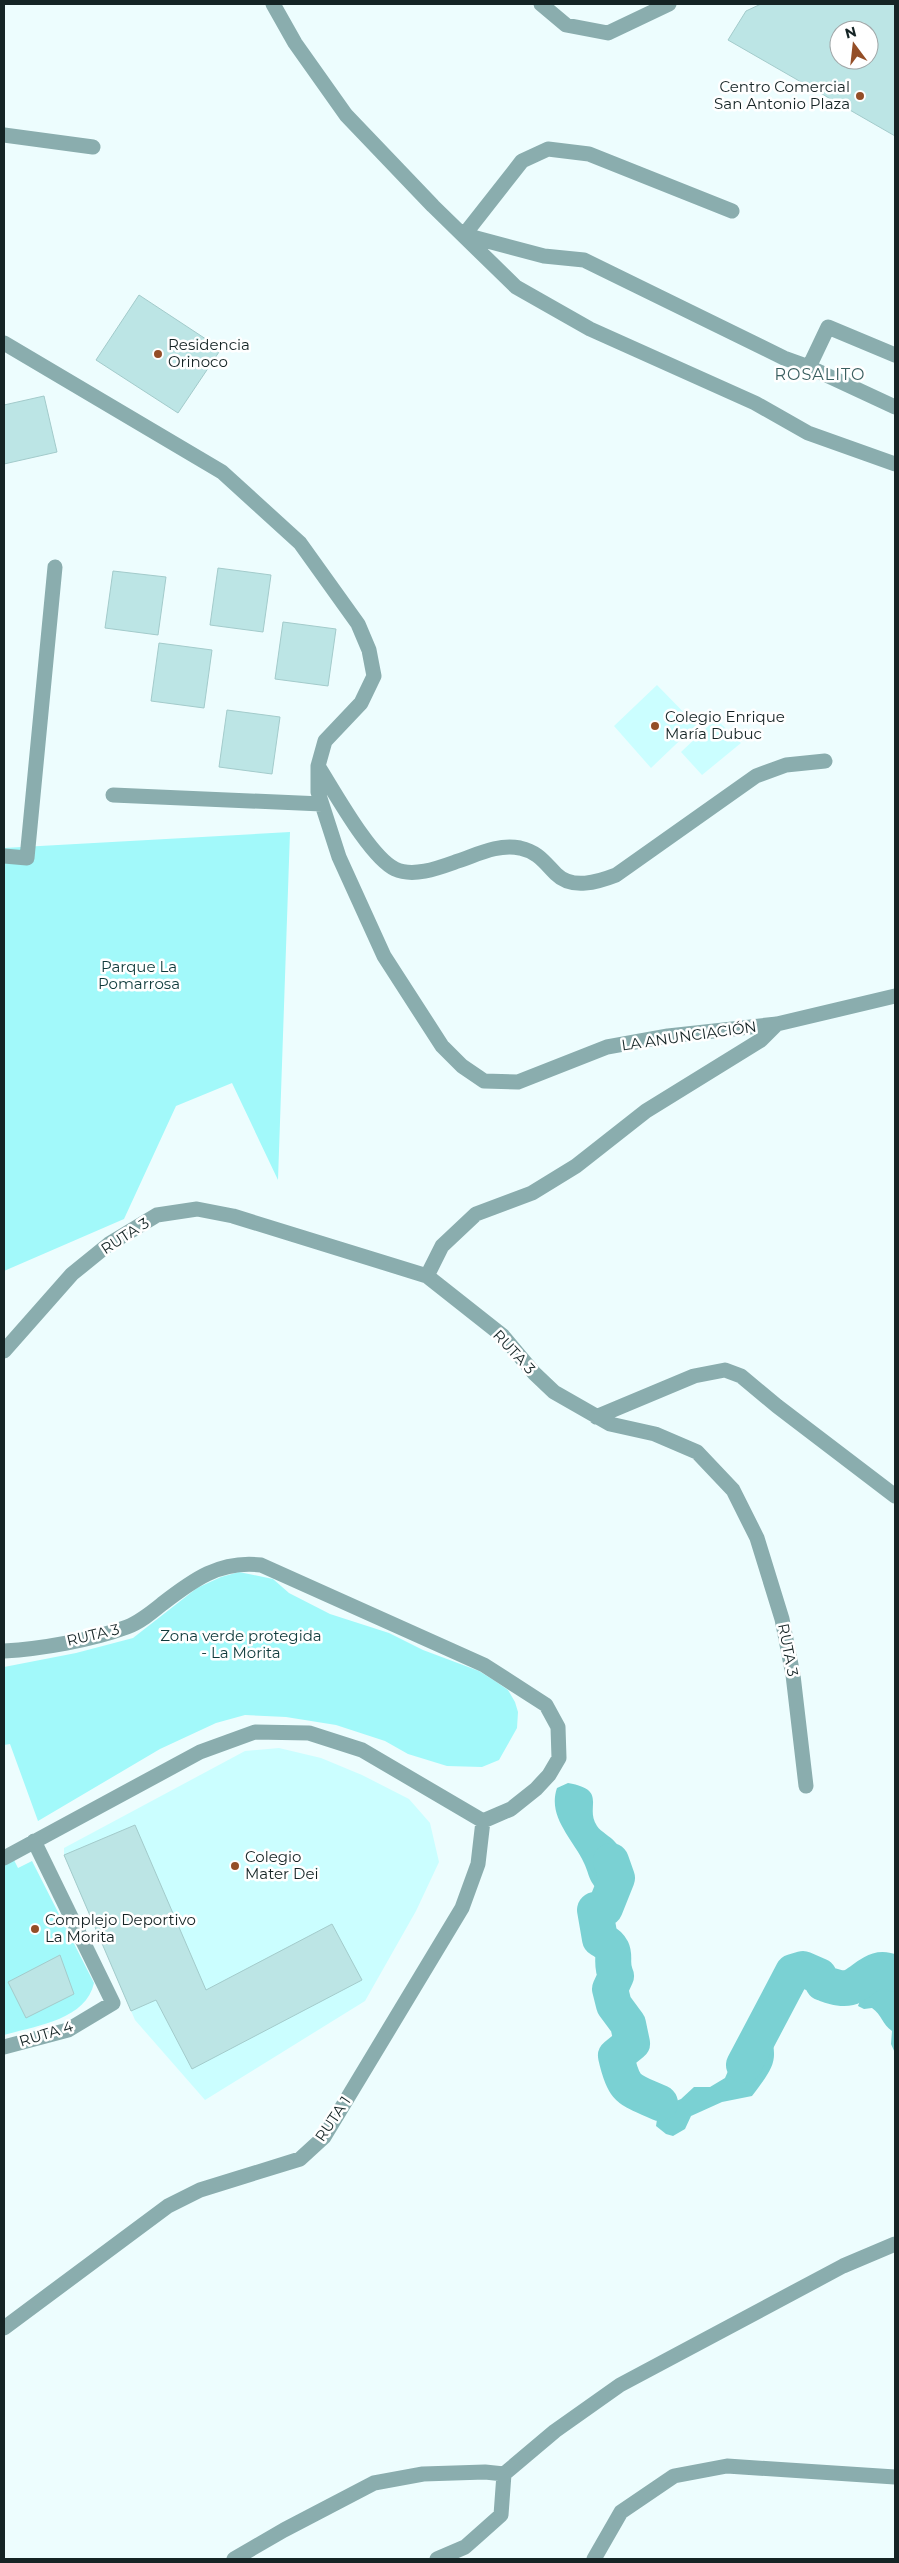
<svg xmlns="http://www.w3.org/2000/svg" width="899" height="2563" font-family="Montserrat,sans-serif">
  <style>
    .built { fill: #cbfeff }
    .green { fill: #a2f9fa }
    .water { fill: #7ad1d3 }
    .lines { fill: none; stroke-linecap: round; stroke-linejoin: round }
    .river { stroke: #7ad1d3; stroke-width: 36 }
    .building { fill: #bce5e5; stroke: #a3cbcb; fill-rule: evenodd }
    .minor { stroke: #8aadae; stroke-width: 15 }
    .poi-dot { fill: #944e27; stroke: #fff; stroke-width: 2 }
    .labels { text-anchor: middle; stroke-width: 5; stroke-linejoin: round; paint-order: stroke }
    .poi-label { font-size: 15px; fill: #152425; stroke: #fff; text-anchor: start }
    .park-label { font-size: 15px; fill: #0f3a3b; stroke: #fff }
    .street-label { font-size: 15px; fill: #152425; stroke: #fff }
    .neighbourhood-label { font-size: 16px; letter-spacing: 1px; fill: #3a5f60; stroke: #fff }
  </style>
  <rect width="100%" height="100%" fill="#edfdfe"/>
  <!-- built -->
  <path class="built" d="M657,685L696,725L651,768L614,726Z
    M716,719L741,743L702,775L681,752Z
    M279,1748L321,1758L362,1775L409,1799L430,1823L439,1862L416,1911L365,2001L205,2100L135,2020L64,1855V1848L245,1751Z"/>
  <!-- green -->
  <path class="green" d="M290,832L278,1180L232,1083L176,1106L124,1219L4,1271V848Z
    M239,1572L273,1579L289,1593L330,1614L389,1633L423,1650L479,1671L495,1681L508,1690L515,1702L518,1712L517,1728L499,1760L482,1767L447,1766L408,1754L385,1741L336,1725L286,1717L245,1715L216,1723L160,1749L38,1821L10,1744L4,1745V1667L76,1653L133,1638L197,1588L221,1577Z
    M11,1854L18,1868L32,1861L94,1983C86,2020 35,2026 4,2035V1858Z"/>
  <!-- water -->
  <path class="water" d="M568,1783C609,1790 584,1807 597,1826C601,1832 610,1836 615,1842C621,1848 625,1857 629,1866L625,1886L605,1908L595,1910L599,1891C588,1880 590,1876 584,1863C573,1839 547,1817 557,1788Z
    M895,1972V2053L891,2044L892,2031C882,2024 882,2015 872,2008L864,2009L858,2006L861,1998L889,1983Z
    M766,2021C780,2060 776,2064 752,2096L722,2102L691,2116L685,2129L673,2136L666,2134L656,2126L658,2113C650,2103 640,2105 629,2107L618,2091L616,2082L620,2077L627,2075L634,2078L639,2087L658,2093L669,2104L681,2099L694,2087H710L725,2078L732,2062L743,2050L753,2029Z"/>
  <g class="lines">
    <!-- river -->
    <path class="river" d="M611,1861L617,1878L605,1908L595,1910L600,1939C622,1951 608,1959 616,1976L610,1989L614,2005L628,2024L632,2043L616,2056C624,2092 629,2089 660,2103
      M744,2065L793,1972L803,1969L819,1976L823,1983C832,1986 844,1991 853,1986C868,1978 876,1963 895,1974"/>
  </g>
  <!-- building -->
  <path class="building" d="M761,4H895V136L728,40L746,11ZM839,30H869V60H839Z
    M139,295L221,349L178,413L96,360Z
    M44,396L57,452L4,464V405Z
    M218,568L271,575L263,632L210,625Z
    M113,571L166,577L158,635L105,628Z
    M283,622L336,629L328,686L275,679Z
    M159,643L212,650L204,708L151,701Z
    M227,710L280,717L272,774L219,767Z
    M135,1825L206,1990L332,1924L362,1980L192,2069L156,2000L131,2011L64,1855Z
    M60,1955L74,1994L26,2018L8,1982Z"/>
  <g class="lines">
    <!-- minor -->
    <path class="minor" d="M273,4L295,43L346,115L433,206L516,287L590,329L755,403L808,433L895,464
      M541,4L566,25L608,33L669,4
      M4,135L93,147
      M464,235L522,161L548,149L589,154L732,211
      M465,235L544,256L584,260L784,358L809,367
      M4,343L222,472L300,543L358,624L369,650L374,676L361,703L325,741L318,766V792L339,857L384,956L442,1046L462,1066L484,1081L518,1082L607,1047L668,1036L777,1024L895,996
      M895,355L828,327L809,367L895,407
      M318,766C334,791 370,857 395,869C414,878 441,867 458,861C479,854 497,844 520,848C538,852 544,862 556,874C572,890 598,882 616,875L756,776L786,765L825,761
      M113,795L322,804
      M4,856L27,858L55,567
      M427,1276L442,1246L476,1214L532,1193L576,1166L646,1111L761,1040L777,1024
      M4,1351L72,1274L109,1244L157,1215L197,1209L233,1216L427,1276L503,1336L534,1373L554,1392L610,1424L655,1434L697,1452L733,1490L757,1538L782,1619L793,1675L806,1786
      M596,1417L694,1376L725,1370L741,1376L777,1406L895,1496
      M4,1651C41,1649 92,1640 127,1627C140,1622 151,1613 162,1604C193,1580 220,1560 261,1565L484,1665L546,1705L558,1727L559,1758L549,1775L536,1789L511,1809L483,1821
      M4,1858L200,1752L255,1732L309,1733L362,1750L483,1821
      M4,2047L68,2030L113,2003L34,1841
      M4,2328L168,2206L200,2190L300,2159L324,2137L462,1908L478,1864L483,1821
      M234,2559L284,2530L374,2483L423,2474L485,2472L504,2474
      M437,2559L465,2547L501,2515L504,2474L555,2431L620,2385L843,2266L895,2244
      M594,2559L621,2512L674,2476L727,2466L895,2477"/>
  </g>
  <!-- markers -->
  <g class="poi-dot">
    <circle cx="860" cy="96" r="5"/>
    <circle cx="158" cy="354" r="5"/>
    <circle cx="655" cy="726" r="5"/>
    <circle cx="235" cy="1866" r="5"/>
    <circle cx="35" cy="1929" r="5"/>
  </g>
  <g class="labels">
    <!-- poi labels -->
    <g class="poi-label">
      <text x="850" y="92" text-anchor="end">Centro Comercial<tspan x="850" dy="17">San Antonio Plaza</tspan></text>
      <text x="168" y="350">Residencia<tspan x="168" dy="17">Orinoco</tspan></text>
      <text x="665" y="722">Colegio Enrique<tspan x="665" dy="17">María Dubuc</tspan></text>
      <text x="245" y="1862">Colegio<tspan x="245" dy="17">Mater Dei</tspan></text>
      <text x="45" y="1925">Complejo Deportivo<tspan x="45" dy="17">La Morita</tspan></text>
    </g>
    <!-- park labels -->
    <g class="park-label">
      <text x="139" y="972">Parque La<tspan x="139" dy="17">Pomarrosa</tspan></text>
      <text x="241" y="1641">Zona verde protegida<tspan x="241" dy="17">- La Morita</tspan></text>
    </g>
    <!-- street labels -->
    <g class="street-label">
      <text transform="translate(689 1036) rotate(-8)" y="5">LA ANUNCIACIÓN</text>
      <text transform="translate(125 1236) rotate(-33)" y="5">RUTA 3</text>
      <text transform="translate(514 1352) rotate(47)" y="5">RUTA 3</text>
      <text transform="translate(93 1635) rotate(-13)" y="5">RUTA 3</text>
      <text transform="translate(788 1650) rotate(79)" y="5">RUTA 3</text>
      <text transform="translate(46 2034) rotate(-17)" y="5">RUTA 4</text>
      <text transform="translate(333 2119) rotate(-56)" y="5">RUTA 1</text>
    </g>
    <!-- neighbourhood labels -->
    <g class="neighbourhood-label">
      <text x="820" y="380">ROSALITO</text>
    </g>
  </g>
  <!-- border -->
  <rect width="899" height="2563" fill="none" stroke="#152425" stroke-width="10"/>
  <!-- north arrow -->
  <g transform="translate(854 45) rotate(345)"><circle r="24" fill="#ffffff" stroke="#a1a7a8"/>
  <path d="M0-4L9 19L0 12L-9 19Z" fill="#944e27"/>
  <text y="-8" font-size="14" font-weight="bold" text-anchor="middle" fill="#152425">N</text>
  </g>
</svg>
